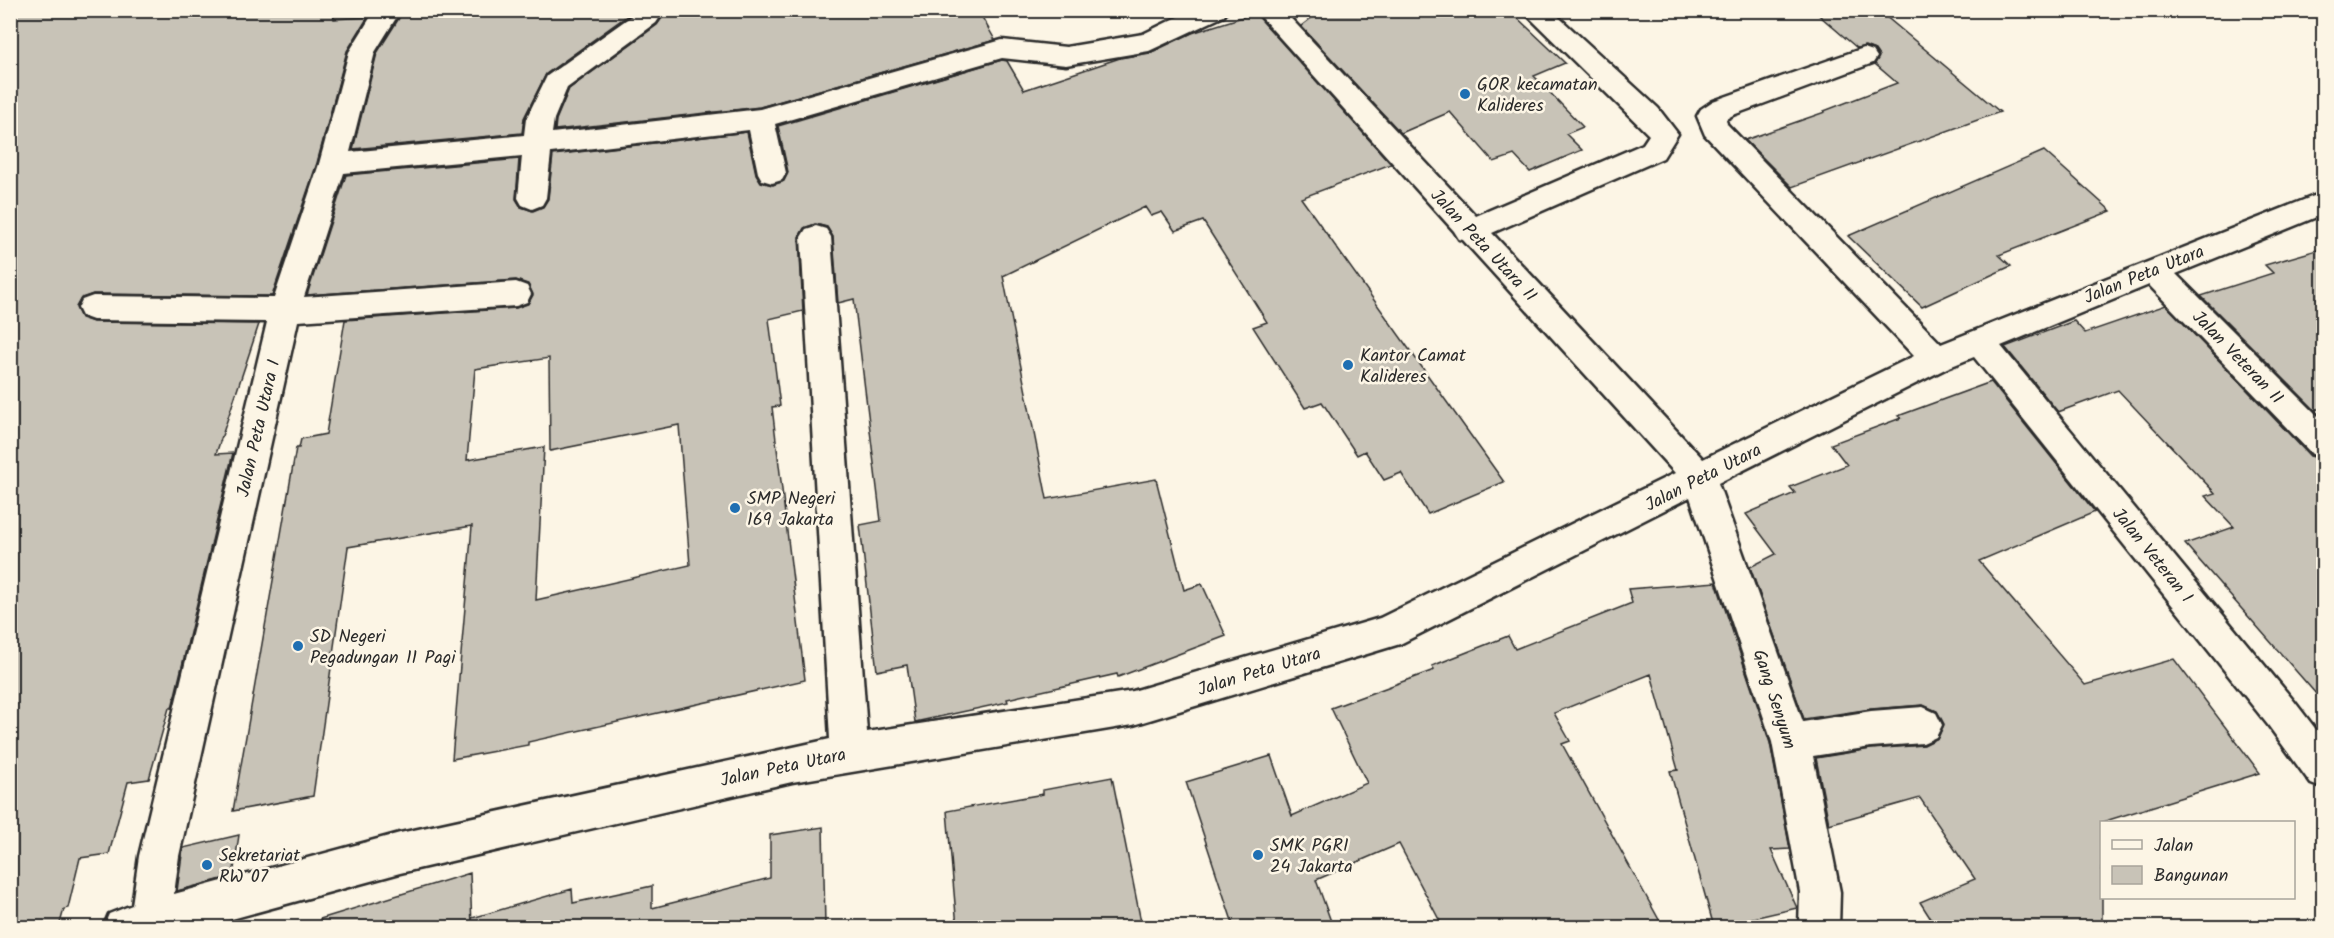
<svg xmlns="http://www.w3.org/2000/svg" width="2334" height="938" font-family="Kalam,sans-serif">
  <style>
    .building { fill: #c8c3b7; stroke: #2b2b2b; stroke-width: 1.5; fill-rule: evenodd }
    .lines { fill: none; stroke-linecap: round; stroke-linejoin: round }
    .minor-casing { stroke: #2b2b2b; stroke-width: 5 }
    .minor { fill: #fcf5e5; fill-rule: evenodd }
    .poi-dot { fill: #1f6fb2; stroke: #fcf5e5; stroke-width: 2 }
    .labels { text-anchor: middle; stroke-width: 5; stroke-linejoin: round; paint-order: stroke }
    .poi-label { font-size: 18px; fill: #2b2b2b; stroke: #fcf5e5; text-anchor: start }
    .street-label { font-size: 18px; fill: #2b2b2b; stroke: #fcf5e5 }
  </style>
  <rect width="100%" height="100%" fill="#fcf5e5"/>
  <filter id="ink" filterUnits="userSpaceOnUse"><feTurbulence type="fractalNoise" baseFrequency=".0167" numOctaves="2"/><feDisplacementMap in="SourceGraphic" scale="12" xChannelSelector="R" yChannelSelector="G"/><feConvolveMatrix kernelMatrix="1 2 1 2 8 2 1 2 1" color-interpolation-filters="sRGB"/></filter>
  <g filter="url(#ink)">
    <!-- building -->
    <path class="building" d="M10,10H334V19L368,17L347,51L317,163L272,296L93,294L81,298L76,307L81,318L93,322L259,324L216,454L233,453L172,708H169L149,779L128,782L109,854L80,858L68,908L64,909L59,927H10Z
      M419,10H635L546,74L524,118L522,133L353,149L377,53L401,15L418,14Z
      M658,10H978L995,40L760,107L555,130L556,120L569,89L657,25L662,18Z
      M1322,10H1509L1565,63L1534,76L1583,127L1566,134L1582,150L1530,172L1514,155L1494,162L1450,112L1401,133L1301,26Z
      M1813,10H1878L2000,112L1792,187L1745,140L1825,112L1824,111L1897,83L1875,64L1879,56L1875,50L1865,46L1857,48Z
      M1255,13L1391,164L1301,198L1504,482L1428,514L1401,473L1384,480L1365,451L1357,455L1322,402L1305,408L1253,327L1267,322L1203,221L1175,231L1162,212L1151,216L1145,207L1003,276L1047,499L1156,479L1184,590L1202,584L1226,636L1118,677L1117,674L1007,699L1008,702L915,722L907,665L877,671L860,525L881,521L854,299L838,303L833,237L827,227L815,224L804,228L799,237L803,311L769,319L780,406L772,407L805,680L528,742V745L452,759L472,526L348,547L313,796L233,811L296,448H299L301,439L326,434L345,320L516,308L528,304L533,295L528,284L516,280L307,295L346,175L519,159L516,199L521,207L533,211L543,207L548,199L553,155L747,132L756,174L761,182L773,185L784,181L788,172L778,126L1002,60L1007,61L1024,90L1120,58L1150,53L1192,33ZM549,358L550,451L679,425L690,565L536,600L544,447L467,460L475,369Z
      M2044,151L2111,211L1999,255L2011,266L1922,307L1848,236Z
      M2324,248V407L2315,410L2201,296L2273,273L2265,265Z
      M2166,305L2310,456L2324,459V703L2185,544L2234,527L2205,496L2215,493L2118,390L2058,412L2005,347L2074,321L2085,333Z
      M1991,382L2095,512L1979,561L2085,685L2174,659L2260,773L2102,822V927H1936L1920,902L1975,879L1920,798L1829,824L1816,758L1871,749L1924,745L1938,738L1944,724L1937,711L1923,705L1871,709L1804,719L1750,567L1776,554L1746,514L1795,493L1790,487L1847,465L1831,444L1901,418L1898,416Z
      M1716,582L1770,743L1790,849L1771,850L1797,908L1714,927L1670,771L1678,770L1651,674L1554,713L1570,741L1562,744L1663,927H1443L1399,844L1316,880L1333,927H1234L1186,782L1271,756L1292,816L1367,783L1331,708L1434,670L1432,666L1508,636L1515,649L1632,603L1628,589Z
      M1112,777L1142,927H957L947,811L1043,794V790Z
      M823,827L825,927H473L472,918L572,889L573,903L652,886V908L770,878V835Z
      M239,835L233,876L177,891L183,848Z
      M470,873L472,927H322L320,919Z"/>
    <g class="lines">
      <defs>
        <path id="minor" d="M375,10H401L375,52L350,152L524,135L526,119L547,76L640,10L656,11L660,17L656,23L567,88L554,119L552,133L760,109L1002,40L1066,47L1143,34L1192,10H1228L1224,16L1149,51L1066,65L1002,58L775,124L786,173L782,180L772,183L762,180L758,173L749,130L551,153L546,198L542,205L532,209L522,205L518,198L522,156L344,173L304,297L516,282L527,286L531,294L527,302L516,306L298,321L179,856L174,894L400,833L830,739L801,237L806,229L816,226L826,229L831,237L867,732L1133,691L1380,618L1675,473L1463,240L1459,239L1454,231L1255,10H1283L1476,216L1643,144L1649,135L1522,10H1551L1658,108L1678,134L1663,158L1492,233L1703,459L1914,356L1705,135L1697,116L1701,109L1713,101L1855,51L1864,48L1873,51L1877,57L1873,63L1733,115L1726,119L1727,124L1941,344L2324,192V214L2176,274L2324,422V457L2312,454L2149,285L2001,346L2294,701L2324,740V789L2311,784L2268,725L1974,357L1947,368L1718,483L1803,722L1871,711L1923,707L1936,713L1942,725L1936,737L1923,743L1871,747L1813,756L1840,892L1839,928H1799L1800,892L1772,742L1690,497L1400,644L1133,725L792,782L400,873L199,928H103L109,914L132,905L139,856L267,322L93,320L82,316L78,308L82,300L93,296L274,298L319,164L349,52Z"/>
      </defs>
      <!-- minor casing -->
      <use href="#minor" class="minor-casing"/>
      <!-- minor -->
      <use href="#minor" class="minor"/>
    </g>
  </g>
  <!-- markers -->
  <g class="poi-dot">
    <circle cx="1465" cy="94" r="6"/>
    <circle cx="1348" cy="365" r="6"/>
    <circle cx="735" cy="508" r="6"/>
    <circle cx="298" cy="646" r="6"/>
    <circle cx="1258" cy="855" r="6"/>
    <circle cx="207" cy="865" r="6"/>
  </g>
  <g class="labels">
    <!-- poi labels -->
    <g class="poi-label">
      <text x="1477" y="90">GOR kecamatan<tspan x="1477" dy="21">Kalideres</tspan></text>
      <text x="1360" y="361">Kantor Camat<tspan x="1360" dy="21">Kalideres</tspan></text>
      <text x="747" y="504">SMP Negeri<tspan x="747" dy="21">169 Jakarta</tspan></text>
      <text x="310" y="642">SD Negeri<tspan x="310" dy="21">Pegadungan 11 Pagi</tspan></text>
      <text x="1270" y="851">SMK PGRI<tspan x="1270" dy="21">24 Jakarta</tspan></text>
      <text x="219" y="861">Sekretariat<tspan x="219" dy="21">RW 07</tspan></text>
    </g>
    <!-- street labels -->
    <g class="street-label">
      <text transform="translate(1484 245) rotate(47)" y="6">Jalan Peta Utara II</text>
      <text transform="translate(2144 274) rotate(-22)" y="6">Jalan Peta Utara</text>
      <text transform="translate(2238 357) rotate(46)" y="6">Jalan Veteran II</text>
      <text transform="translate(258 428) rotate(-77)" y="6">Jalan Peta Utara I</text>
      <text transform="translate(1703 477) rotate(-27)" y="6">Jalan Peta Utara</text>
      <text transform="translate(2153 555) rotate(51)" y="6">Jalan Veteran I</text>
      <text transform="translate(1259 671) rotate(-17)" y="6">Jalan Peta Utara</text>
      <text transform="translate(1775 699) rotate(72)" y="6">Gang Senyum</text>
      <text transform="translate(783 767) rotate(-12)" y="6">Jalan Peta Utara</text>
    </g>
  </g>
  <!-- margin -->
  <rect width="2334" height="938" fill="none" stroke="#fcf5e5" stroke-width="36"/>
  <rect x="18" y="18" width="2298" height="902" fill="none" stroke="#2b2b2b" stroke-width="2" filter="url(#ink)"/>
  <!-- legend -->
  <rect x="2100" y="821" width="195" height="78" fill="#fcf5e5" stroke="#a8a49b" stroke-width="1.5"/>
  <rect x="2112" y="840" width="30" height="9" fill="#fcf5e5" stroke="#a8a49b" stroke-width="1.5"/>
  <text x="2154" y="851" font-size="18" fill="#2b2b2b">Jalan</text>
  <rect x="2112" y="866" width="30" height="18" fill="#c8c3b7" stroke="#a8a49b" stroke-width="1.5"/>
  <text x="2154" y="881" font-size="18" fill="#2b2b2b">Bangunan</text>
</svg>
